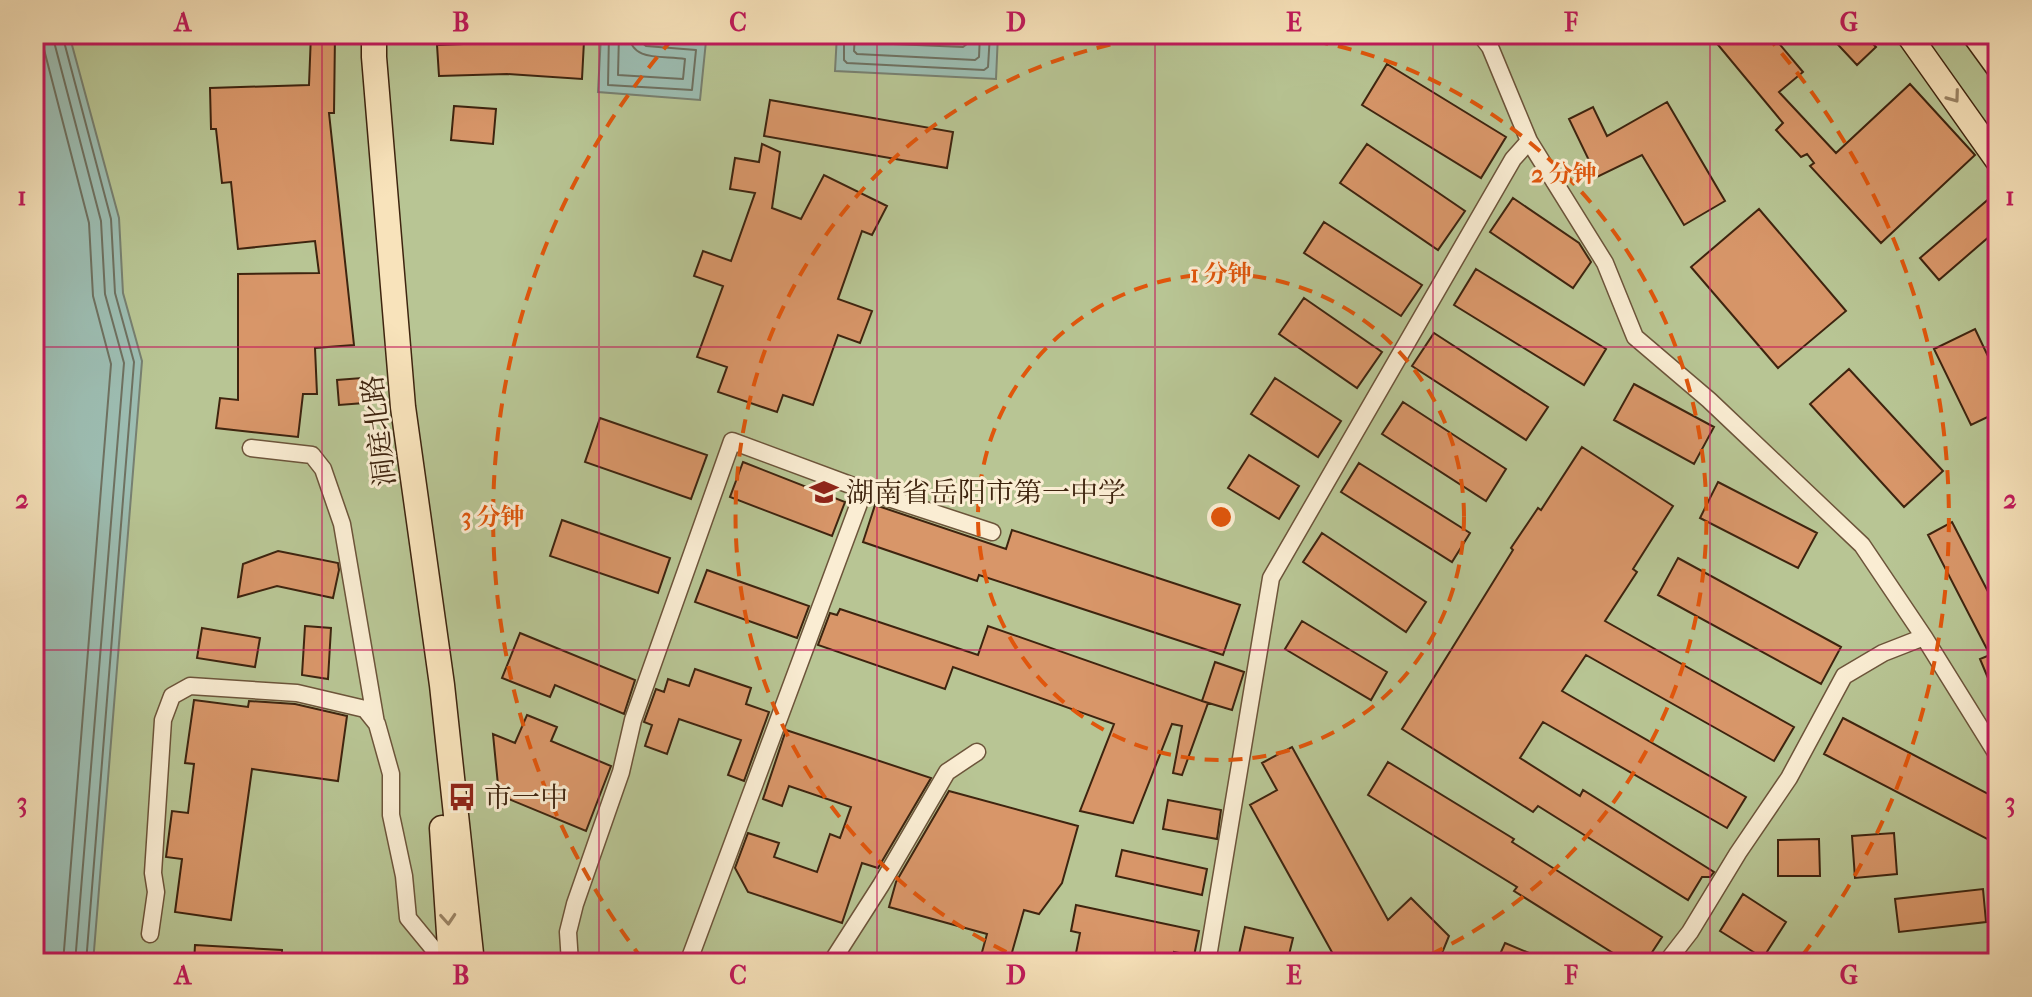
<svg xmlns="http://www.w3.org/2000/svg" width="2032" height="997" font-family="'IM FELL French Canon','Noto Serif SC',serif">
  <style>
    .green { fill: #b8c594; stroke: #7b7452; stroke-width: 2 }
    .water { fill: #9dbeb3; stroke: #778071; stroke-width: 2 }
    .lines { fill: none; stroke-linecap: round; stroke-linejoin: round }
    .shore { stroke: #6e7161; stroke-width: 2 }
    .building { fill: #d89669; stroke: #3e240f; stroke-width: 2 }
    .street-casing { stroke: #6c543a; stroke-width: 19 }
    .primary-casing { stroke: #3e240f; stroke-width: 27 }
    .street { stroke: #faedd3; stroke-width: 16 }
    .primary { stroke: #f8e3bb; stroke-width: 24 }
    .oneway { stroke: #9b8465 }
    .grid { fill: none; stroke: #c2185b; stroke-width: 2; stroke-opacity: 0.55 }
    .ring { fill: none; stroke: #e0560c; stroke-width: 4; stroke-dasharray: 14 10 }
    .labels { text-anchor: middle; stroke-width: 6; stroke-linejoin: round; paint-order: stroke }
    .street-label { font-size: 28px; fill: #3e240f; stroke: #faedd3 }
    .poi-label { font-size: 28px; fill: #3e240f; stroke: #faedd3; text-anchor: start }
    .centre { fill: #e0560c; stroke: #faedd3; stroke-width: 4 }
    .ring-label { font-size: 24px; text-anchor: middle; font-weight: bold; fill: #e0560c; stroke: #faedd3; stroke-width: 6; stroke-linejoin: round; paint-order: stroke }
    .neatline { fill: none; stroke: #c2185b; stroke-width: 3 }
    .grid-label { font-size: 26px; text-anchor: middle; font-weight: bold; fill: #c2185b }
  </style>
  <rect width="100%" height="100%" fill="#f8e3bb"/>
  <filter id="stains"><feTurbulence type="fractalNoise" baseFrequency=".0025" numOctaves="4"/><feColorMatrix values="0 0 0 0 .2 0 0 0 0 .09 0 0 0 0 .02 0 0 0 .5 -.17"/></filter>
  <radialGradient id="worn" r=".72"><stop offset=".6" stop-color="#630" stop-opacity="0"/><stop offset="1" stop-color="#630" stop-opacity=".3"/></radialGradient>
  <!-- green -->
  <path class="green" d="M34,34H1998V963H34Z"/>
  <!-- water -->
  <path class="water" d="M34,34H69L119,218L123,293L142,361L93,963H34Z
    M837,34H998L996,79L835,71Z
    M601,35L706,41L700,100L598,92Z"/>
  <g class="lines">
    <!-- shore -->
    <path class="shore" d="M40,34L89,223L93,296L111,364L63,963
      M52,34L101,221L105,294L124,363L75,963
      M62,34L111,219L115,293L134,362L86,963
      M609,34L608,85L692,90L696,50L646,46L640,41L639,34
      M619,34L618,75L683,79L685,59C664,55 631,63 629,34
      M844,34V60L847,63L984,70L988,67L990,34
      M855,34L854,51L857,54L975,60L979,57L980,34
      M867,34L870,43L963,47L967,44L968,34"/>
  </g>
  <!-- building -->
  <path class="building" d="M311,34H335L334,113H329L354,345L315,348L317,394H303L298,437L216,428L220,398L238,400V274L319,273L315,241L238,249L231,182L222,183L216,129H211L210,88L309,85Z
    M1709,34H1771L1803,72L1779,92L1836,153L1910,84L1975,155L1881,243L1810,166L1814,163L1807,154L1801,157L1776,130L1783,123Z
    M1828,34H1863L1876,47L1857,65Z
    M520,36L584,41L582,79L507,74L439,76L437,45L519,42Z
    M1387,64L1506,137L1481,178L1362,105Z
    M770,100L953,132L947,168L764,136Z
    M1667,102L1725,201L1684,225L1642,155L1597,177L1569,119L1593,107L1607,136Z
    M454,106L496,109L493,144L451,140Z
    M762,144L780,152L772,208L801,219L824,175L887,206L872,235L862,231L838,299L872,311L860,343L838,335L813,405L783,395L777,412L718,392L727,367L697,357L723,286L694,276L703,251L731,261L755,193L730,189L735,158L759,162Z
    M1367,144L1465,211L1438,250L1340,183Z
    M1998,191V229L1939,280L1920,258Z
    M1513,198L1579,243L1591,262L1573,288L1490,232Z
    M1759,209L1846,311L1778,368L1691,267Z
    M1324,222L1422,285L1401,316L1304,253Z
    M1476,269L1606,349L1584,385L1454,305Z
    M1304,298L1382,352L1357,388L1279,334Z
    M1975,329L1998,377V412L1971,425L1934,349Z
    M1434,333L1548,407L1526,440L1412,366Z
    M1849,369L1943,471L1904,507L1810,404Z
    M362,378L364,403L339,405L337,380Z
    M1275,378L1341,421L1318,457L1251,414Z
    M1634,384L1714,427L1694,464L1614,420Z
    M1403,402L1506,469L1486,501L1382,434Z
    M600,418L707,455L691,499L585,462Z
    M1582,447L1673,506L1633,569L1637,572L1605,621L1794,727L1774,761L1586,655L1562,691L1746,797L1727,828L1543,722L1520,758L1580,796L1583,790L1714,872L1710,877H1702L1688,900L1538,806L1533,812L1402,729L1513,550L1511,548L1538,508L1541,510Z
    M1249,455L1299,486L1279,519L1228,488Z
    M743,462L845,502L832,536L730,497Z
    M1359,463L1470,533L1452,562L1341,492Z
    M1718,482L1817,533L1798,568L1700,518Z
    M875,505L1006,549L1012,530L1240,605L1223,655L979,575L977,581L863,542Z
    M562,520L670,558L658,593L550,556Z
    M1952,522L1998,611V702L1980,659L1990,655L1928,535Z
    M1322,533L1426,602L1406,632L1303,562Z
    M278,551L338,563L339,570L333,598L277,586L238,597L243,564Z
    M1678,558L1841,647L1821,684L1658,595Z
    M707,570L809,606L797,638L695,602Z
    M840,609L978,655L988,626L1208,703L1182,775L1173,773L1182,726L1172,724L1133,823L1080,811L1114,724L953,667L945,689L818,645L830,613L837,615Z
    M1302,621L1387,672L1371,700L1285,649Z
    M305,626L331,628L328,679L302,675Z
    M202,628L260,638L255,667L197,658Z
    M520,633L635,680L624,714L555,685L550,697L502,678Z
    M1215,662L1244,672L1232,710L1202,701Z
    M695,669L751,688L746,704L769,712L744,781L728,775L741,740L679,719L667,754L645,746L652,725L644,722L656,689L664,692L668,679L689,686Z
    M194,700L248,707L249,701L295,704L347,716L338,781L252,769L231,920L175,912L182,859L166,857L172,811L188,813L194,764L185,763Z
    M527,715L557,727L551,741L611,766L586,831L499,795L493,734L515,743Z
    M1843,718L1998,799V827L1991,841L1824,754Z
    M786,730L931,778L878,868L862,863L842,923L748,892L735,868L748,833L779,843L774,857L817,872L830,834L840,838L851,807L789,786L782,806L763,799Z
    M1292,747L1388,920L1411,898L1449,936L1438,963H1338L1250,805L1277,790L1262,763Z
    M1388,762L1514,839L1512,842L1662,937L1645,963H1629L1514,891L1517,887L1368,795Z
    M949,791L1078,826L1062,883L1039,914L1024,910L1009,963H979L987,934L889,907L896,882Z
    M1168,800L1221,810L1217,839L1163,829Z
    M1894,833L1897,874L1855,878L1852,836Z
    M1819,839L1820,876H1778V840Z
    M1122,850L1207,869L1202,895L1116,876Z
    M1983,889L1986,922L1899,932L1895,899Z
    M1743,894L1786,922L1763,958L1720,931Z
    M1076,905L1199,931L1194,956L1174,952L1173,963H1074L1080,933L1071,931Z
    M1245,927L1293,938L1287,963H1237Z
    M1505,943L1553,963H1496Z
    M195,945L282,950V963H194Z"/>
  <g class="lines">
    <defs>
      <path id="street" d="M1480,34L1490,47L1529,141L1605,263L1635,337L1709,400L1862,545L1924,637L1998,756
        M251,448L312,455L323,469L342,524L376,723
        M150,934L156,892L153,873L163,720L172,696L190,686L297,693L365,709L377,724L391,774V815L404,876L408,918L445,963
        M570,963L568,932L575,904L621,772L633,720L732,441L864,490L992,532
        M688,963L864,490
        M831,963L881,885L947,772L977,752
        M1207,963L1271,578L1513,159L1529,141
        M1666,963L1690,932L1738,853L1789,778L1844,676L1883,653L1924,637"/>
      <path id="primary" d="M374,34V57L403,407L442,685L472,963
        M1908,34L1998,161
        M1974,34L1998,67
        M442,828L451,963"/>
    </defs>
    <!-- street casing -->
    <use href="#street" class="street-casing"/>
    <!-- primary casing -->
    <use href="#primary" class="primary-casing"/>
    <!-- street -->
    <use href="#street" class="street"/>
    <!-- primary -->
    <use href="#primary" class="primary"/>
  </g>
  <!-- one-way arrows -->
  <defs><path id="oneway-chevron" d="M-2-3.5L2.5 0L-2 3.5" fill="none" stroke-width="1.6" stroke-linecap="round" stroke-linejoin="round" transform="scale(2)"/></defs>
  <g class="oneway">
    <use href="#oneway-chevron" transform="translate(1954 97) rotate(54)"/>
    <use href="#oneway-chevron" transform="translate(448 919) rotate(86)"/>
  </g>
  <!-- grid -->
  <path class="grid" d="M322,34V963M599,34V963M877,34V963M1155,34V963M1433,34V963M1710,34V963M34,347H1998M34,650H1998"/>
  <!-- distance rings -->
  <g class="ring">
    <circle cx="1221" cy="517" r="243"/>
    <path d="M1028 962A485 485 0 0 1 1175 34M1267 34A485 485 0 0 1 1414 962"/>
    <path d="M643 960A728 728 0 0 1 676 35M1766 35A728 728 0 0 1 1799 960"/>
  </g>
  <!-- icons -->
  <defs>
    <symbol id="school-bare" viewBox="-9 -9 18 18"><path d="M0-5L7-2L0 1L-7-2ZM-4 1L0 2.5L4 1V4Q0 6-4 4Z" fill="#8f2418" stroke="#faedd3" stroke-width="2.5" paint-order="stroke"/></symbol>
    <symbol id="bus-bare" viewBox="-9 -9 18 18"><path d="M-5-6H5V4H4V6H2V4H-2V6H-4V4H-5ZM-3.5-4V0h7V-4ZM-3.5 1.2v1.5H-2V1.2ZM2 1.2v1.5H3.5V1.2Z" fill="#8f2418" stroke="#faedd3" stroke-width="2.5" paint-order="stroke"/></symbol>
  </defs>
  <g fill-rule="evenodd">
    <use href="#school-bare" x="804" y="472" width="40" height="40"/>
    <use href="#bus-bare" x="442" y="777" width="40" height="40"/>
  </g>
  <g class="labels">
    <!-- street labels -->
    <g class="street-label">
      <text transform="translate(378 431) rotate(-97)" y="10">洞庭北路</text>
    </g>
    <!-- poi labels -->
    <g class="poi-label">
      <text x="846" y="502">湖南省岳阳市第一中学</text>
      <text x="484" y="807">市一中</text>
    </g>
  </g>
  <circle cx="1221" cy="517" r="12" class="centre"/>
  <g class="ring-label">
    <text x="1564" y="182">2 分钟</text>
    <text x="1221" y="282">1 分钟</text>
    <text x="493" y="525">3 分钟</text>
  </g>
  <!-- margin -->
  <rect width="2032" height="997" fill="none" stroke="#f8e3bb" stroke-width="88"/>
  <rect x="44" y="44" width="1944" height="909" class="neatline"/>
  <g class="grid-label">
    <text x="183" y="31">A</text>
    <text x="461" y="31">B</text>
    <text x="738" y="31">C</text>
    <text x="1016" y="31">D</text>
    <text x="1294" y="31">E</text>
    <text x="1571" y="31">F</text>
    <text x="1849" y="31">G</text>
    <text x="22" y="205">1</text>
    <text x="2010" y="205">1</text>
    <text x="22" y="508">2</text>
    <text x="2010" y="508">2</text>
    <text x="22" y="811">3</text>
    <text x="2010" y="811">3</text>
    <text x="183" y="984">A</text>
    <text x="461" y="984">B</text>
    <text x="738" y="984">C</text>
    <text x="1016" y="984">D</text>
    <text x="1294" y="984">E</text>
    <text x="1571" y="984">F</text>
    <text x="1849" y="984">G</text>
  </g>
  <rect width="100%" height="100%" filter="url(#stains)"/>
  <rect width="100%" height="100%" fill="url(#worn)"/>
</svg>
